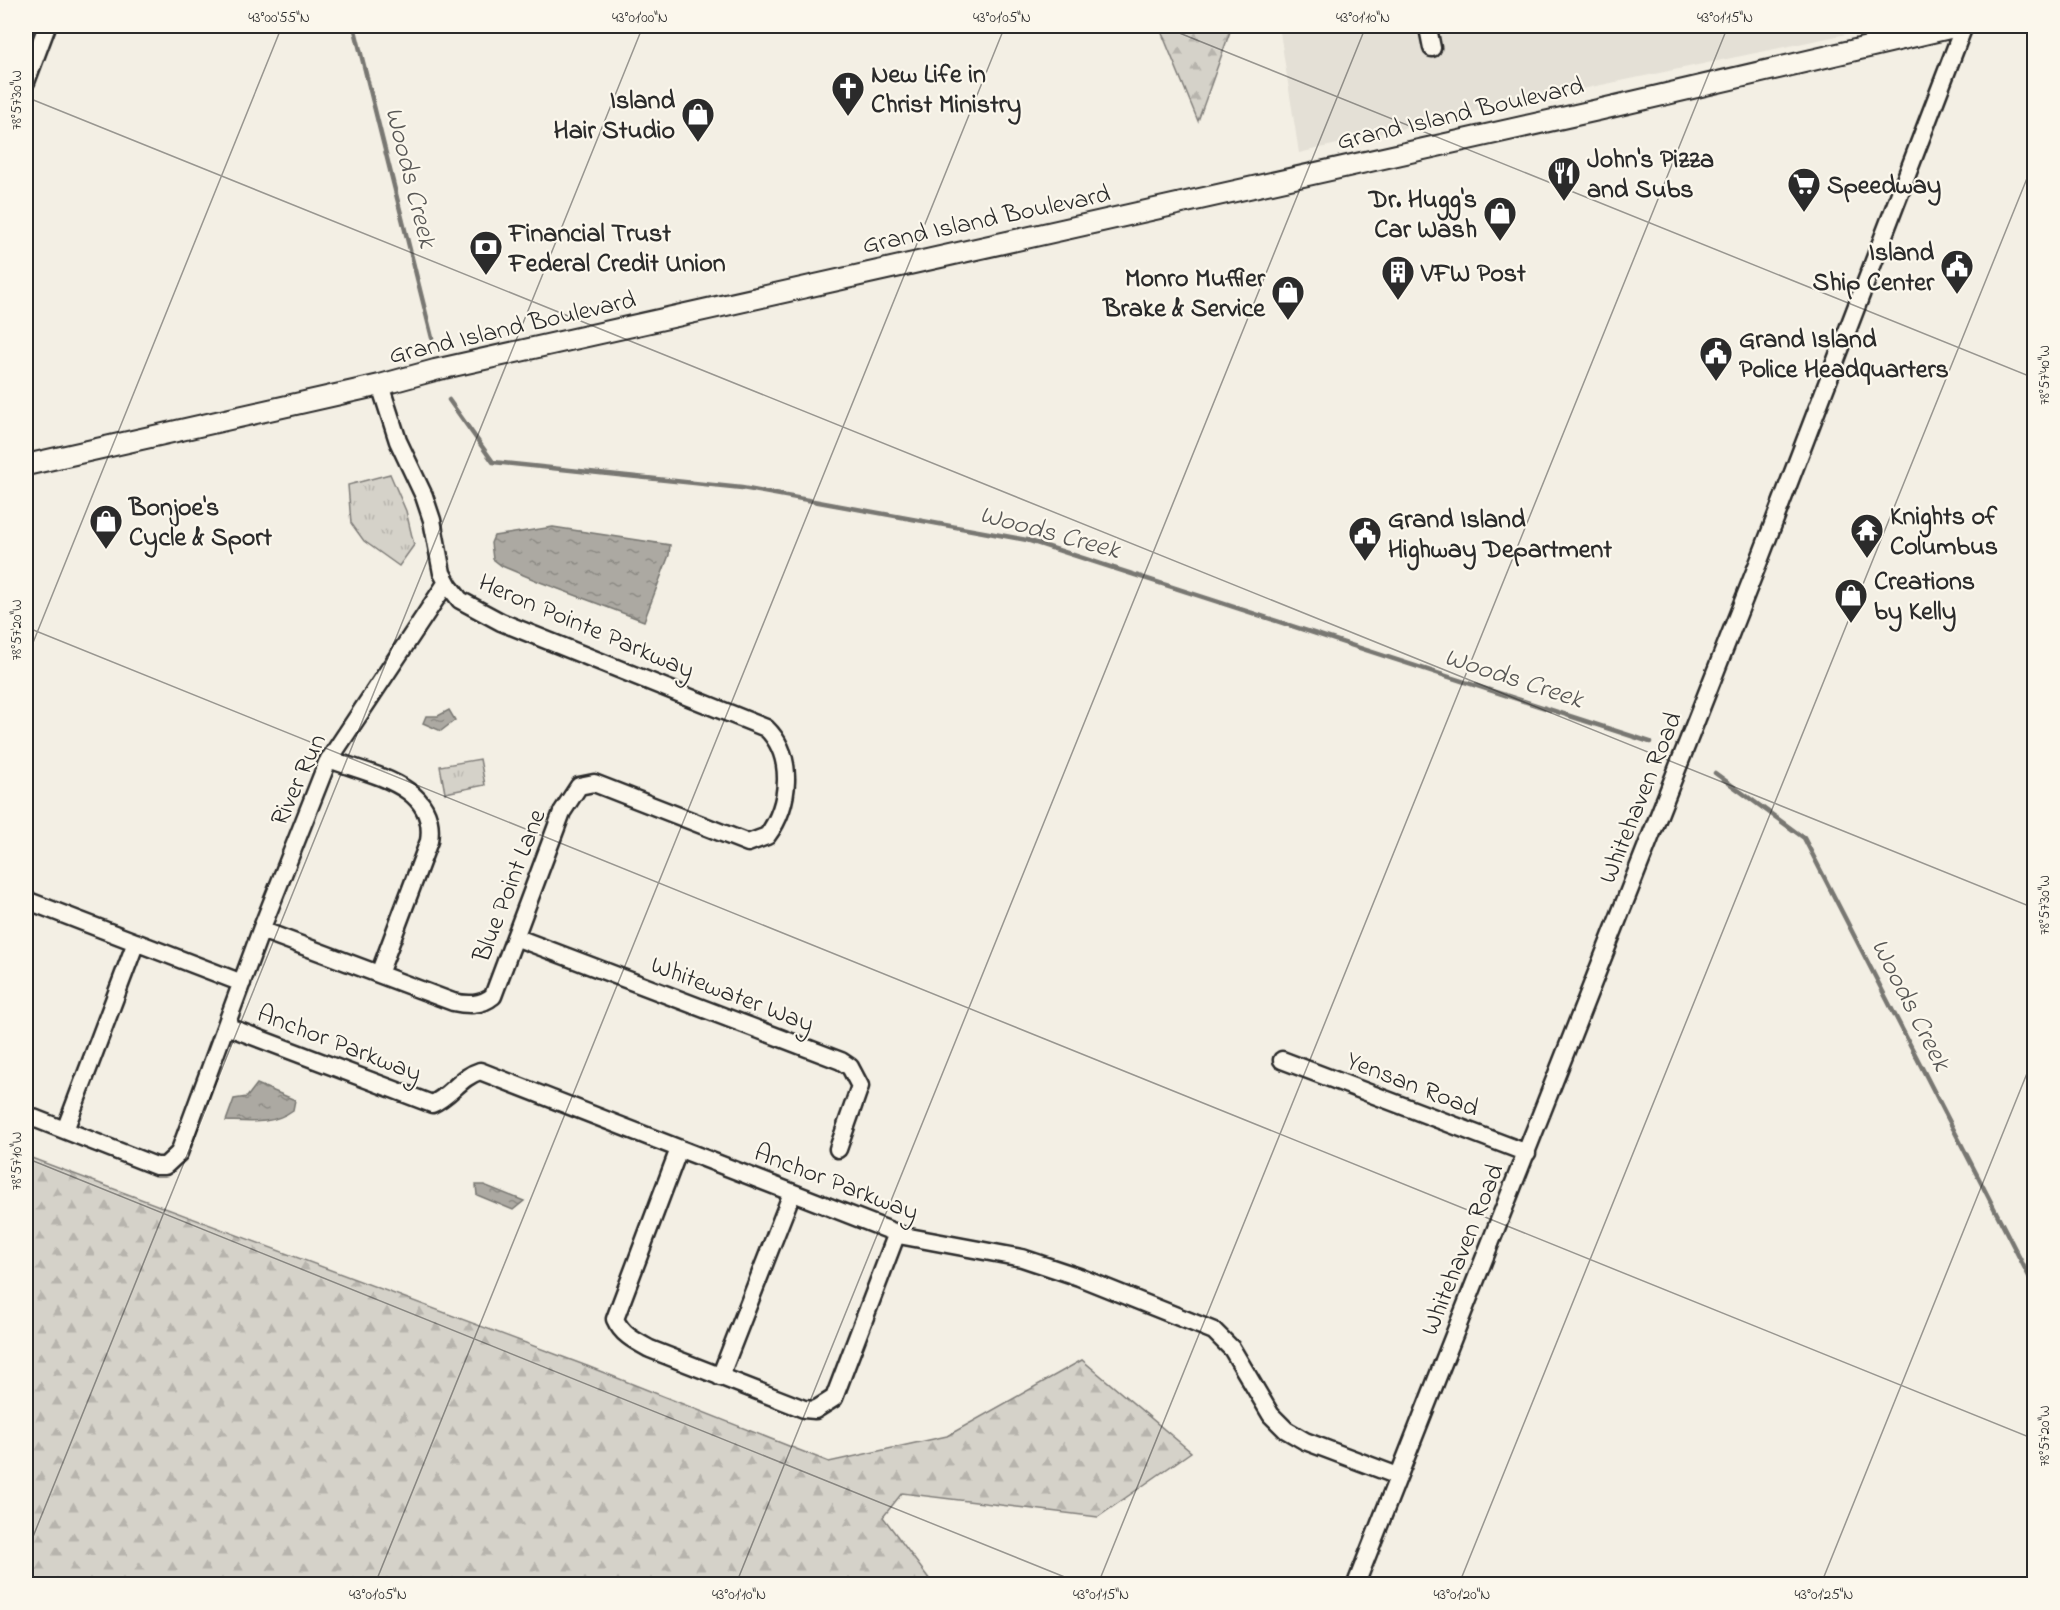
<svg xmlns="http://www.w3.org/2000/svg" width="2060" height="1610" font-family="'Indie Flower',sans-serif">
  <style>
    .built { fill: #e4e0d6 }
    .forest { fill: url(#forest-firs); stroke: #807e7a; stroke-width: 1.5 }
    .park { fill: url(#park-tufts); stroke: #807e7a; stroke-width: 1.5 }
    .water { fill: url(#water-ripples); stroke: #787772; stroke-width: 1.5 }
    .lines { fill: none; stroke-linecap: round; stroke-linejoin: round }
    .stream { stroke: #787772; stroke-width: 4.5 }
    .minor-casing { stroke: #2b2b2b; stroke-width: 21 }
    .major-casing { stroke: #2b2b2b; stroke-width: 24 }
    .minor { stroke: #fbf7ec; stroke-width: 16 }
    .major { stroke: #fbf7ec; stroke-width: 20 }
    .ticks { fill: none; stroke: #2b2b2b; stroke-width: 1.5; stroke-opacity: 0.45 }
    .labels { text-anchor: middle; stroke-width: 4.5; stroke-linejoin: round; paint-order: stroke }
    .poi-label { font-size: 26px; font-weight: bold; fill: #2b2b2b; stroke: #fbf7ec; text-anchor: start }
    .street-label { font-size: 26px; fill: #2b2b2b; stroke: #fbf7ec }
    .water-label { font-size: 27px; font-style: italic; fill: #585755; stroke: #fbf7ec }
    .neatline { fill: none; stroke: #2b2b2b; stroke-width: 2 }
    .ticks-label { font-size: 15px; text-anchor: middle; fill: #2b2b2b }
  </style>
  <defs>
    <pattern id="forest-firs" width="22" height="20" patternUnits="userSpaceOnUse" patternTransform="scale(1.5)"><rect width="22" height="20" fill="#d5d2c9"/><path d="M5 1l3.5 6h-7zM16 11l3.5 6h-7z" fill="#b7b4ad"/></pattern>
    <pattern id="park-tufts" width="24" height="20" patternUnits="userSpaceOnUse" patternTransform="scale(1.5)"><rect width="24" height="20" fill="#d5d2c9"/><path d="M3 7l-1-3M5 7V3M7 7l1-3M15 17l-1-3M17 17v-4M19 17l1-3" fill="none" stroke="#b7b4ad"/></pattern>
    <pattern id="water-ripples" width="26" height="14" patternUnits="userSpaceOnUse" patternTransform="scale(1.5)"><rect width="26" height="14" fill="#aca9a2"/><path d="M2 4q2-2 4 0t4 0M15 11q2-2 4 0t4 0" fill="none" stroke="#8c8a84"/></pattern>
  </defs>
  <rect width="100%" height="100%" fill="#f3efe4"/>
  <filter id="ink" filterUnits="userSpaceOnUse"><feTurbulence type="fractalNoise" baseFrequency=".0167" numOctaves="2"/><feDisplacementMap in="SourceGraphic" scale="12" xChannelSelector="R" yChannelSelector="G"/><feConvolveMatrix kernelMatrix="1 2 1 2 8 2 1 2 1" color-interpolation-filters="sRGB"/></filter>
  <g filter="url(#ink)">
    <!-- built -->
    <path class="built" d="M1279,26H1885L1486,109L1299,153Z"/>
    <!-- forest -->
    <path class="forest" d="M1159,26H1232L1198,121Z
      M26,1156L587,1366L829,1462L947,1436L1082,1360L1191,1452L1098,1517L902,1493L883,1517L933,1584H26Z"/>
    <!-- park -->
    <path class="park" d="M390,474L406,511L414,545L399,566L364,541L351,523L348,485Z
      M480,759L485,785L445,793L440,766Z"/>
    <!-- water -->
    <path class="water" d="M553,527L670,545L669,555L644,621L540,582L502,566L493,559L491,543L494,536Z
      M449,710L455,720L441,731L423,723L426,716H438Z
      M257,1084L295,1100L293,1110C273,1125 251,1122 226,1121L234,1099L247,1097Z
      M476,1185H484L524,1201L513,1210L477,1195Z"/>
    <g class="lines">
      <!-- stream -->
      <path class="stream" d="M354,26L432,338
        M449,400L493,462L742,488L1027,540L1650,742
        M1715,773L1804,838L2034,1286"/>
      <defs>
        <path id="minor" d="M1429,33L1432,48
          M26,82L47,26
          M329,759C370,775 438,784 429,841L379,974
          M26,900L242,983
          M261,930L453,1002C467,1005 481,1006 493,996L562,812L579,786L594,783L748,843L767,836C790,805 795,756 766,728L501,622L460,600L449,586L442,573L432,520L424,496L398,441L380,385
          M515,937L841,1061L850,1067L860,1086L838,1149
          M226,1026L432,1104C451,1096 460,1077 480,1071L904,1236L1022,1258L1079,1277L1214,1331L1232,1349L1271,1415L1286,1430L1305,1441L1398,1476
          M1282,1060L1527,1153
          M26,1115L156,1166H165L179,1153L261,930L327,763L447,582
          M65,1130L136,942
          M679,1149L615,1319C622,1335 635,1341 650,1349L804,1409L815,1410L834,1398L897,1233
          M720,1377L792,1193
          M1356,1584L1759,561L1964,26"/>
        <path id="major" d="M26,465L380,385L435,370L1598,110L1958,26"/>
      </defs>
      <!-- minor casing -->
      <use href="#minor" class="minor-casing"/>
      <!-- major casing -->
      <use href="#major" class="major-casing"/>
      <!-- minor -->
      <use href="#minor" class="minor"/>
      <!-- major -->
      <use href="#major" class="major"/>
    </g>
  </g>
  <!-- ticks -->
  <path class="ticks" d="M1162,26L2034,378M26,97L2034,908M26,627L2034,1439M26,660L282,26M26,1158L1082,1584M26,1554L643,26M375,1584L1005,26M736,1584L1366,26M1098,1584L1728,26M1459,1584L2034,161M1821,1584L2034,1056"/>
  <!-- icons -->
  <defs>
    <symbol id="church-pin" viewBox="-11 -11 22 30"><path d="M0 17L-7.5 6A9.5 9.5 0 1 1 7.5 6Z" fill="#2b2b2b" stroke="#fbf7ec"/><path d="M-1.2-6h2.4v3.5h3.3v2.4h-3.3V6h-2.4V-.1h-3.3v-2.4h3.3Z" fill="#fff"/></symbol>
    <symbol id="shop-pin" viewBox="-11 -11 22 30"><path d="M0 17L-7.5 6A9.5 9.5 0 1 1 7.5 6Z" fill="#2b2b2b" stroke="#fbf7ec"/><path d="M-5-2.5h2.3a2.7 3.5 0 0 1 5.4 0H5L5.5 6h-11ZM-1.5-2.5h3a1.5 2.3 0 0 0-3 0Z" fill="#fff"/></symbol>
    <symbol id="restaurant-pin" viewBox="-11 -11 22 30"><path d="M0 17L-7.5 6A9.5 9.5 0 1 1 7.5 6Z" fill="#2b2b2b" stroke="#fbf7ec"/><path d="M-5-6h1v4h1v-4h1v4h1v-4h1v5L-1.5 .5V6h-2V.5L-5-1ZM5-6V6H3V1.5H1.5Q1.5-4 5-6Z" fill="#fff"/></symbol>
    <symbol id="supermarket-pin" viewBox="-11 -11 22 30"><path d="M0 17L-7.5 6A9.5 9.5 0 1 1 7.5 6Z" fill="#2b2b2b" stroke="#fbf7ec"/><path d="M-6-5.5h2.5l.6 2H6L4.5 2H-2.5L-4.4-4H-6ZM-1.5 3.2a1.3 1.3 0 1 0 .1 0ZM3 3.2a1.3 1.3 0 1 0 .1 0Z" fill="#fff"/></symbol>
    <symbol id="bank-pin" viewBox="-11 -11 22 30"><path d="M0 17L-7.5 6A9.5 9.5 0 1 1 7.5 6Z" fill="#2b2b2b" stroke="#fbf7ec"/><path d="M-6-4H6V4H-6ZM0-2.3a2.3 2.3 0 1 0 0 4.6a2.3 2.3 0 1 0 0-4.6Z" fill="#fff"/></symbol>
    <symbol id="civic-pin" viewBox="-11 -11 22 30"><path d="M0 17L-7.5 6A9.5 9.5 0 1 1 7.5 6Z" fill="#2b2b2b" stroke="#fbf7ec"/><path d="M-.6-6.5H3V-4.5H.6V-3L4-1V1h2V6H-6V1h2V-1L-.6-3ZM-1.2 2.5V6h2.4V2.5Z" fill="#fff"/></symbol>
    <symbol id="building-pin" viewBox="-11 -11 22 30"><path d="M0 17L-7.5 6A9.5 9.5 0 1 1 7.5 6Z" fill="#2b2b2b" stroke="#fbf7ec"/><path d="M-4-6H4V6H1V3H-1V6H-4ZM-2.5-4.3h1.7v1.8h-1.7ZM.8-4.3h1.7v1.8H.8ZM-2.5-1h1.7V.8h-1.7ZM.8-1h1.7V.8H.8Z" fill="#fff"/></symbol>
    <symbol id="temple-pin" viewBox="-11 -11 22 30"><path d="M0 17L-7.5 6A9.5 9.5 0 1 1 7.5 6Z" fill="#2b2b2b" stroke="#fbf7ec"/><path d="M0-6L5-2H3V0L6.5 2.5H4V6H1.5V3h-3V6H-4V2.5H-6.5L-3 0V-2H-5Z" fill="#fff"/></symbol>
  </defs>
  <g fill-rule="evenodd">
    <use href="#church-pin" x="829" y="69" width="38" height="52"/>
    <use href="#shop-pin" x="679" y="95" width="38" height="52"/>
    <use href="#restaurant-pin" x="1545" y="154" width="38" height="52"/>
    <use href="#supermarket-pin" x="1785" y="165" width="38" height="52"/>
    <use href="#shop-pin" x="1481" y="194" width="38" height="52"/>
    <use href="#bank-pin" x="467" y="228" width="38" height="52"/>
    <use href="#civic-pin" x="1938" y="247" width="38" height="52"/>
    <use href="#building-pin" x="1379" y="253" width="38" height="52"/>
    <use href="#shop-pin" x="1269" y="273" width="38" height="52"/>
    <use href="#civic-pin" x="1697" y="334" width="38" height="52"/>
    <use href="#shop-pin" x="87" y="502" width="38" height="52"/>
    <use href="#temple-pin" x="1848" y="511" width="38" height="52"/>
    <use href="#civic-pin" x="1346" y="514" width="38" height="52"/>
    <use href="#shop-pin" x="1832" y="576" width="38" height="52"/>
  </g>
  <g class="labels">
    <!-- poi labels -->
    <g class="poi-label">
      <text x="871" y="82">New Life in<tspan x="871" dy="30">Christ Ministry</tspan></text>
      <text x="675" y="108" text-anchor="end">Island<tspan x="675" dy="30">Hair Studio</tspan></text>
      <text x="1587" y="167">John's Pizza<tspan x="1587" dy="30">and Subs</tspan></text>
      <text x="1827" y="193">Speedway</text>
      <text x="1477" y="207" text-anchor="end">Dr. Hugg's<tspan x="1477" dy="30">Car Wash</tspan></text>
      <text x="509" y="241">Financial Trust<tspan x="509" dy="30">Federal Credit Union</tspan></text>
      <text x="1934" y="260" text-anchor="end">Island<tspan x="1934" dy="30">Ship Center</tspan></text>
      <text x="1421" y="281">VFW Post</text>
      <text x="1265" y="286" text-anchor="end">Monro Muffler<tspan x="1265" dy="30">Brake &amp; Service</tspan></text>
      <text x="1739" y="347">Grand Island<tspan x="1739" dy="30">Police Headquarters</tspan></text>
      <text x="129" y="515">Bonjoe's<tspan x="129" dy="30">Cycle &amp; Sport</tspan></text>
      <text x="1890" y="524">Knights of<tspan x="1890" dy="30">Columbus</tspan></text>
      <text x="1388" y="527">Grand Island<tspan x="1388" dy="30">Highway Department</tspan></text>
      <text x="1874" y="589">Creations<tspan x="1874" dy="30">by Kelly</tspan></text>
    </g>
    <!-- street labels -->
    <g class="street-label">
      <text transform="translate(1460 112) rotate(-13)" y="9">Grand Island Boulevard</text>
      <text transform="translate(986 218) rotate(-12)" y="9">Grand Island Boulevard</text>
      <text transform="translate(512 326) rotate(-13)" y="9">Grand Island Boulevard</text>
      <text transform="translate(587 625) rotate(23)" y="9">Heron Pointe Parkway</text>
      <text transform="translate(297 779) rotate(-65)" y="9">River Run</text>
      <text transform="translate(1639 797) rotate(-68)" y="9">Whitehaven Road</text>
      <text transform="translate(508 885) rotate(-69)" y="9">Blue Point Lane</text>
      <text transform="translate(733 993) rotate(21)" y="9">Whitewater Way</text>
      <text transform="translate(340 1042) rotate(21)" y="9">Anchor Parkway</text>
      <text transform="translate(1413 1083) rotate(21)" y="9">Yensan Road</text>
      <text transform="translate(837 1181) rotate(21)" y="9">Anchor Parkway</text>
      <text transform="translate(1461 1249) rotate(-68)" y="9">Whitehaven Road</text>
    </g>
    <!-- water labels -->
    <g class="water-label">
      <text transform="translate(412 177) rotate(76)" y="9">Woods Creek</text>
      <text transform="translate(1050 531) rotate(15)" y="9">Woods Creek</text>
      <text transform="translate(1514 677) rotate(18)" y="9">Woods Creek</text>
      <text transform="translate(1912 1004) rotate(63)" y="9">Woods Creek</text>
    </g>
  </g>
  <!-- margin -->
  <rect width="2060" height="1610" fill="none" stroke="#fbf7ec" stroke-width="66"/>
  <rect x="33" y="33" width="1994" height="1544" class="neatline"/>
  <g class="ticks-label">
    <text x="279" y="22">43°00'55"N</text>
    <text x="640" y="22">43°01'00"N</text>
    <text x="1002" y="22">43°01'05"N</text>
    <text x="1363" y="22">43°01'10"N</text>
    <text x="1725" y="22">43°01'15"N</text>
    <text transform="translate(16 100) rotate(-90)" y="5">78°57'30"W</text>
    <text transform="translate(2044 375) rotate(-90)" y="5">78°57'40"W</text>
    <text transform="translate(16 630) rotate(-90)" y="5">78°57'20"W</text>
    <text transform="translate(2044 905) rotate(-90)" y="5">78°57'30"W</text>
    <text transform="translate(16 1161) rotate(-90)" y="5">78°57'10"W</text>
    <text transform="translate(2044 1436) rotate(-90)" y="5">78°57'20"W</text>
    <text x="378" y="1599">43°01'05"N</text>
    <text x="739" y="1599">43°01'10"N</text>
    <text x="1101" y="1599">43°01'15"N</text>
    <text x="1462" y="1599">43°01'20"N</text>
    <text x="1824" y="1599">43°01'25"N</text>
  </g>
</svg>
